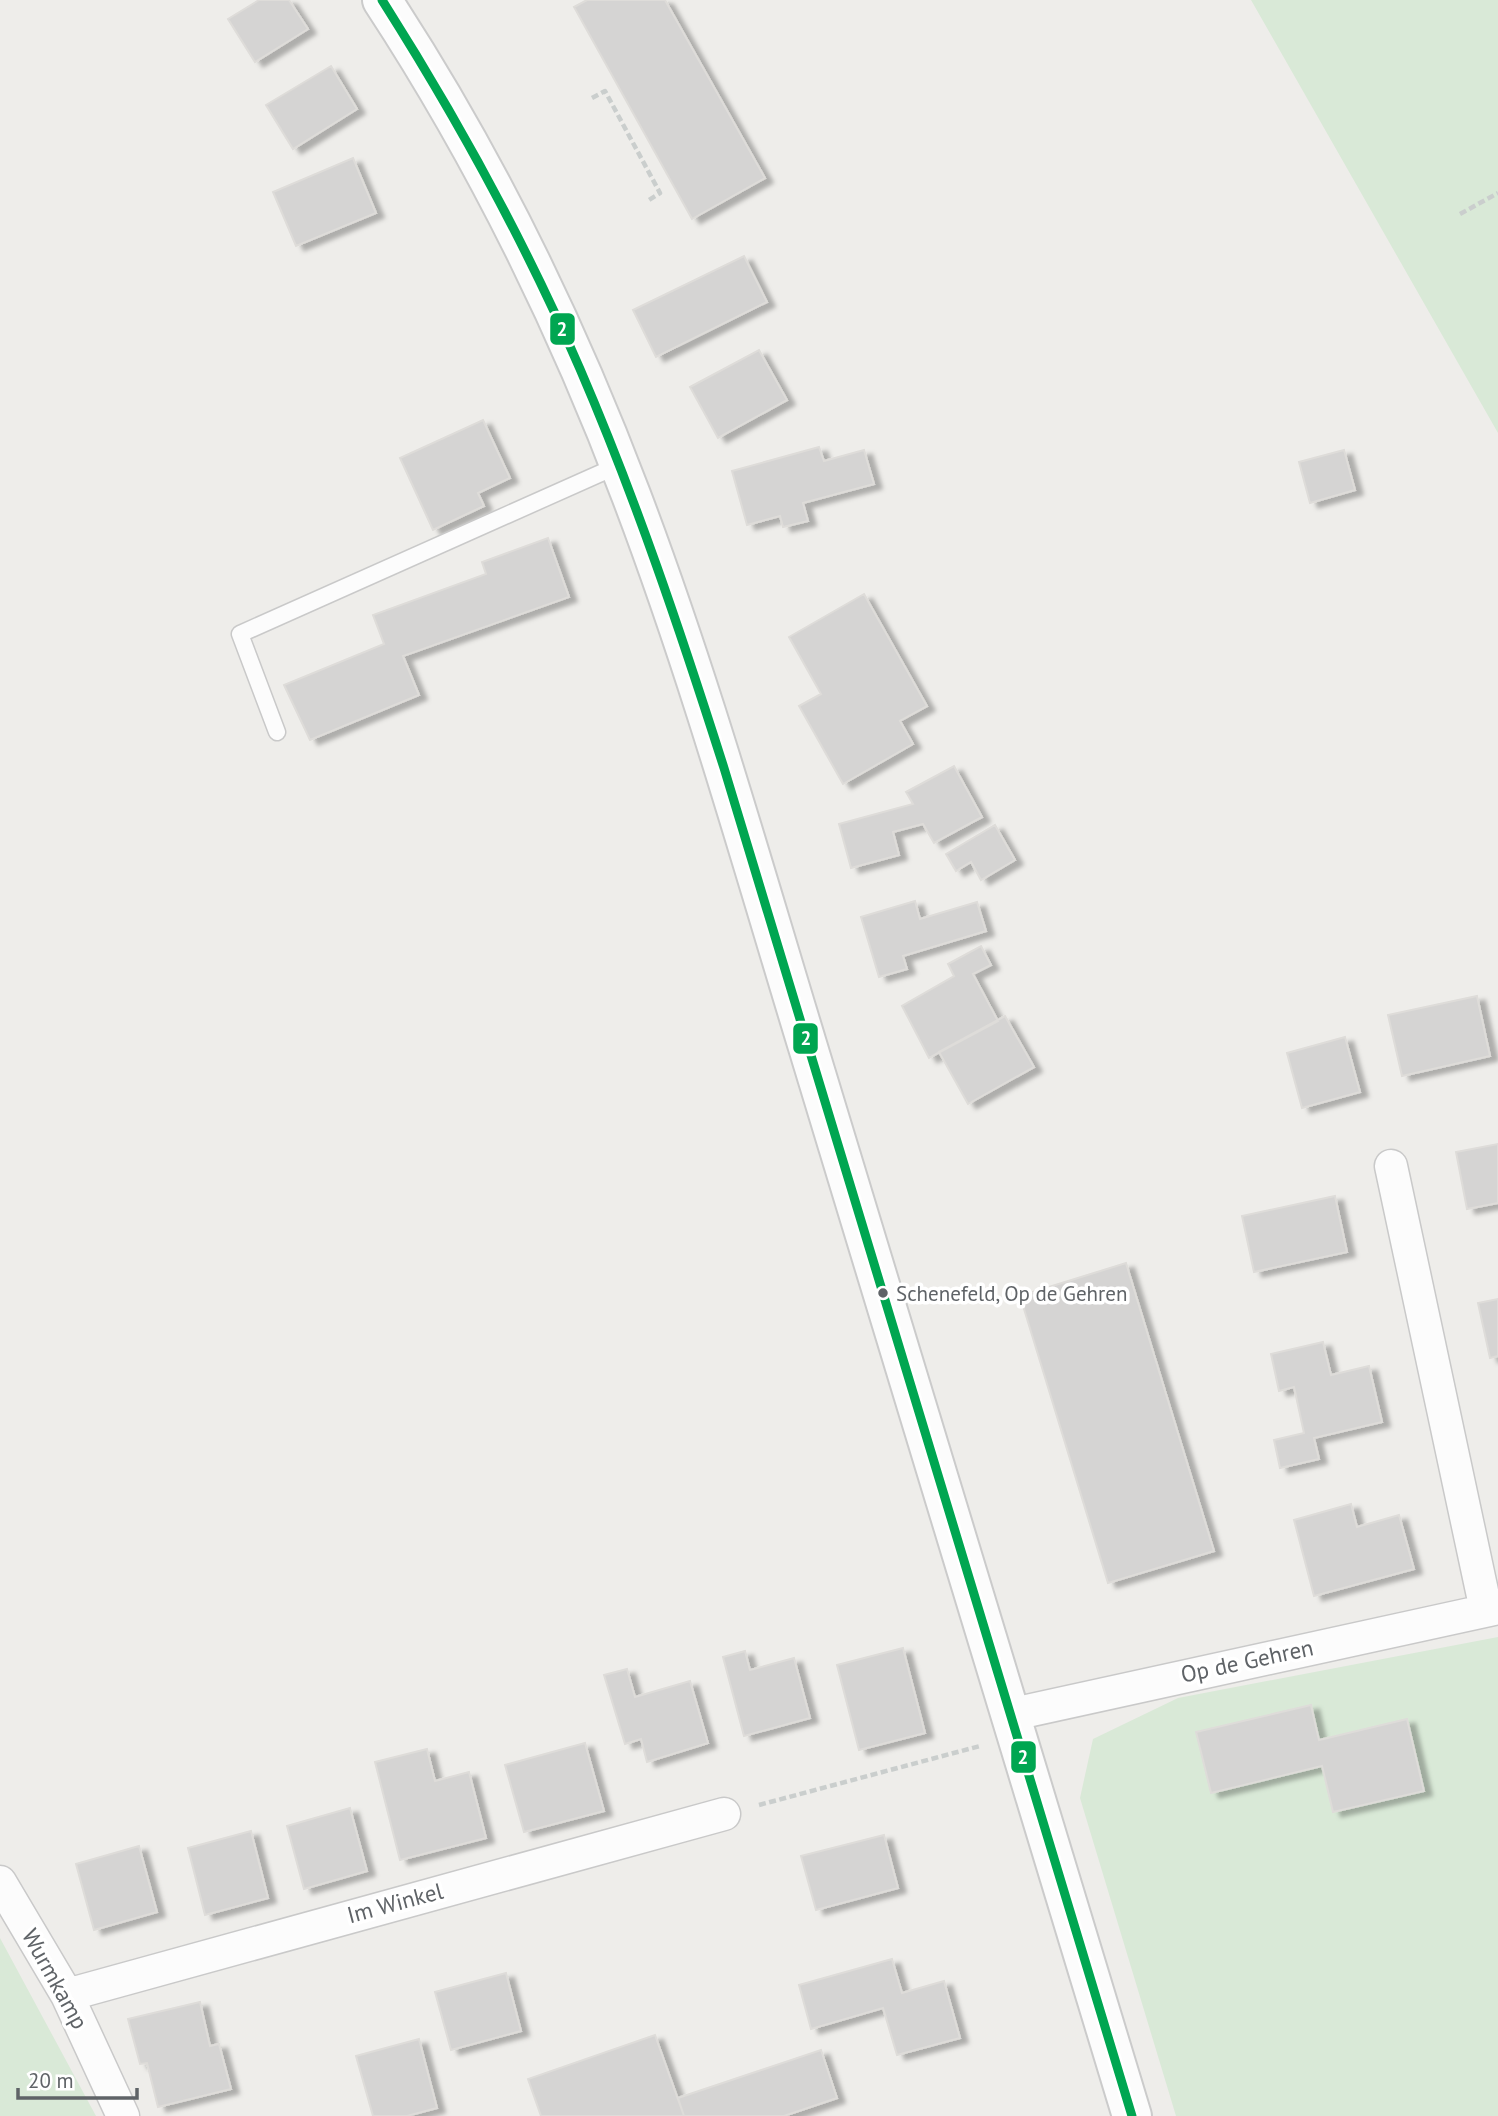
<svg xmlns="http://www.w3.org/2000/svg" width="1498" height="2116" font-family="'PT Sans',sans-serif">
  <style>
    .green { fill: #d9e9d7 }
    .building { fill: #d5d4d3; stroke: #dedcd9; stroke-width: 2; filter: url(#shadow) }
    .lines { fill: none; stroke-linecap: round; stroke-linejoin: round }
    .lane-casing { stroke: #c9c9c9; stroke-width: 19 }
    .street-casing { stroke: #c9c9c9; stroke-width: 35 }
    .secondary-casing { stroke: #cbcbcb; stroke-width: 42 }
    .path { stroke: #cacecd; stroke-width: 4.5; stroke-dasharray: 7 3.5; stroke-linecap: butt }
    .lane { stroke: #fcfcfc; stroke-width: 16 }
    .street { stroke: #fcfcfc; stroke-width: 32 }
    .secondary { stroke: #fcfcfc; stroke-width: 38 }
    .bus-1-casing { stroke: #fff; stroke-width: 14 }
    .bus-1 { stroke: #00a651; stroke-width: 9 }
    .bus-dot { fill: #5f6367; stroke: #fff; stroke-width: 2.5 }
    .labels { text-anchor: middle; stroke-width: 7; stroke-linejoin: round; paint-order: stroke }
    .bus-label { font-size: 21px; fill: #5f6367; stroke: #fff; text-anchor: start }
    .street-label { font-size: 23px; fill: #5f6367; stroke: #fff }
    .line-badge { stroke: #fff; stroke-width: 2.5 }
    .badge-label { font-size: 19px; text-anchor: middle; font-weight: bold; fill: #fff }
  </style>
  <defs>
    <filter id="shadow"><feDropShadow dx="8" dy="4.5" stdDeviation="2" flood-color="#0004"/></filter>
  </defs>
  <rect width="100%" height="100%" fill="#eeedea"/>
  <!-- green -->
  <path class="green" d="M1251,0H1498V433Z
    M1498,1637V2116H1176L1080,1798L1093,1739L1178,1698Z
    M0,1938L96,2116H0Z"/>
  <!-- building -->
  <path class="building" d="M259,0H289L308,29L255,62L228,19Z
    M587,0H665L765,178L692,219L574,7Z
    M331,66L357,109L293,149L266,105Z
    M353,158L376,213L296,246L273,192Z
    M744,256L767,302L656,357L633,310Z
    M759,350L787,400L718,438L690,387Z
    M483,420L510,478L478,493L484,506L433,530L400,458Z
    M819,447L824,461L864,450L874,484L803,503L808,521L783,527L780,516L747,525L732,471Z
    M1344,450L1355,490L1310,503L1299,462Z
    M548,538L569,597L403,656L419,695L310,740L284,685L384,644L373,615L486,574L482,562Z
    M864,594L927,706L900,721L913,744L843,784L799,706L821,694L789,637Z
    M954,766L982,817L934,843L923,824L893,832L899,855L851,868L839,824L913,804L906,792Z
    M995,825L1015,860L981,880L971,862L956,871L946,854Z
    M915,901L920,919L977,902L986,931L903,956L907,969L879,977L861,917Z
    M981,946L991,965L973,974L998,1021L929,1058L902,1006L954,976L948,964Z
    M1477,996L1490,1056L1402,1076L1388,1015Z
    M1005,1016L1034,1067L968,1104L939,1052Z
    M1345,1037L1360,1092L1302,1108L1287,1053Z
    M1498,1144V1203L1467,1209L1456,1152Z
    M1335,1196L1347,1252L1254,1272L1242,1216Z
    M1126,1263L1214,1551L1108,1583L1020,1296Z
    M1498,1299V1356L1490,1358L1478,1303Z
    M1323,1342L1331,1375L1369,1366L1382,1422L1314,1438L1319,1459L1280,1468L1274,1440L1304,1433L1294,1387L1279,1391L1271,1354Z
    M1351,1504L1357,1527L1399,1515L1414,1569L1314,1596L1294,1520Z
    M903,1648L925,1733L859,1750L837,1665Z
    M745,1651L750,1670L794,1658L810,1718L744,1736L723,1657Z
    M627,1669L635,1697L690,1681L708,1743L647,1762L641,1739L625,1744L604,1675Z
    M1311,1705L1319,1740L1407,1719L1424,1791L1333,1812L1322,1766L1211,1793L1196,1732Z
    M585,1743L604,1811L524,1832L505,1765Z
    M427,1749L435,1781L469,1772L486,1838L400,1860L375,1762Z
    M350,1808L367,1871L304,1889L287,1826Z
    M251,1831L268,1898L205,1915L188,1848Z
    M884,1835L898,1888L816,1910L801,1856Z
    M139,1846L157,1912L94,1930L76,1864Z
    M892,1959L902,1993L944,1981L960,2038L897,2055L883,2008L811,2029L799,1985Z
    M506,1973L521,2031L451,2050L435,1992Z
    M200,2002L210,2046L219,2044L231,2089L158,2107L147,2063L140,2064L128,2019Z
    M655,2035L684,2116H541L528,2079Z
    M419,2039L437,2108L407,2116H373L356,2056Z
    M821,2050L837,2098L784,2116H684L678,2098Z"/>
  <g class="lines">
    <defs>
      <path id="lane" d="M277,732L240,634L619,465"/>
      <path id="street" d="M1391,1166L1486,1610
        M1009,1715L1498,1608
        M0,1882L67,1995L123,2116
        M67,1995L724,1814"/>
      <path id="secondary" d="M382,0C483,154 566,323 631,495C699,674 751,860 807,1044C916,1401 1022,1759 1132,2116"/>
    </defs>
    <!-- lane casing -->
    <use href="#lane" class="lane-casing"/>
    <!-- street casing -->
    <use href="#street" class="street-casing"/>
    <!-- secondary casing -->
    <use href="#secondary" class="secondary-casing"/>
    <!-- path -->
    <path class="path" d="M592,98L605,91L660,193L649,200
      M1460,214L1498,193
      M759,1805L980,1746"/>
    <!-- lane -->
    <use href="#lane" class="lane"/>
    <!-- street -->
    <use href="#street" class="street"/>
    <!-- secondary -->
    <use href="#secondary" class="secondary"/>
    <defs>
      <path id="bus-1" d="M382,0C457,118 524,240 580,369C636,499 681,633 724,768L1132,2116"/>
    </defs>
    <!-- bus-1 casing -->
    <use href="#bus-1" class="bus-1-casing"/>
    <!-- bus-1 -->
    <use href="#bus-1" class="bus-1"/>
  </g>
  <!-- markers -->
  <circle class="bus-dot" cx="883" cy="1293" r="6"/>
  <g class="labels">
    <!-- bus labels -->
    <g class="bus-label">
      <text x="896" y="1301">Schenefeld, Op de Gehren</text>
    </g>
    <!-- street labels -->
    <g class="street-label">
      <text transform="translate(1247 1661) rotate(-12)" y="8">Op de Gehren</text>
      <text transform="translate(395 1903) rotate(-15)" y="8">Im Winkel</text>
      <text transform="translate(55 1979) rotate(61)" y="8">Wurmkamp</text>
    </g>
  </g>
  <g class="line-badge">
    <rect x="549" y="312" width="27" height="34" rx="7" fill="#00a651"/>
    <rect x="792" y="1022" width="27" height="33" rx="7" fill="#00a651"/>
    <rect x="1010" y="1740" width="27" height="34" rx="7" fill="#00a651"/>
  </g>
  <g class="badge-label">
    <text x="562" y="336">2</text>
    <text x="806" y="1045">2</text>
    <text x="1023" y="1764">2</text>
  </g>
  <!-- scale -->
  <path d="M18 2088v10h119v-10" fill="none" stroke="#5f6367" stroke-width="3.5"/>
  <text x="28" y="2088" font-size="21" fill="#5f6367" stroke="#ffffff" stroke-width="5" paint-order="stroke">20 m</text>
</svg>
